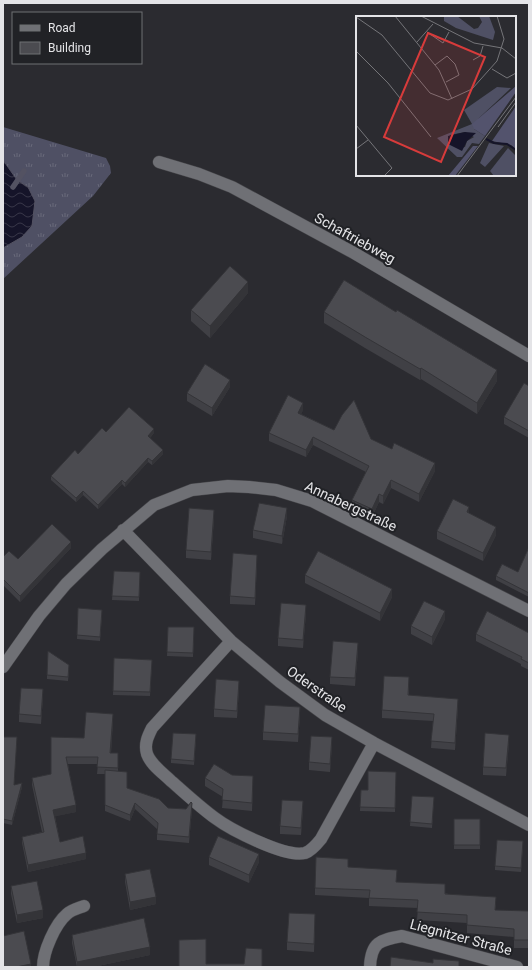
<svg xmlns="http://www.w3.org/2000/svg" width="532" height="970" font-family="Roboto,sans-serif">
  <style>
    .grass { fill: url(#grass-tufts) }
    .water { fill: url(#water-waves); stroke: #535262 }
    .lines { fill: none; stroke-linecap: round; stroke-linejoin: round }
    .stream { stroke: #535262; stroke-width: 5.5 }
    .minor-casing { stroke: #46464a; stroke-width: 13 }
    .minor { stroke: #6f7075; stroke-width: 12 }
    .wall { fill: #404045 }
    .shaded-wall { fill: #343438 }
    .building { fill: #4b4b50; stroke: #343438 }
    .labels { text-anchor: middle; stroke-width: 4; stroke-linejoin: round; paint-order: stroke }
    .street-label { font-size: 14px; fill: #e4e4e7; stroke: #212226 }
    .inset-river { fill: none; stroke: #151429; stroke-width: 2 }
    .inset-road { fill: none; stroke: #757579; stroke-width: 1 }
    .view { fill: #d73b3b; fill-opacity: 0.15; stroke: #d73b3b; stroke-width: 2 }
    .inset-edge { fill: none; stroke: #e4e4e7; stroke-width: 2 }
  </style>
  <defs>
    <pattern id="grass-tufts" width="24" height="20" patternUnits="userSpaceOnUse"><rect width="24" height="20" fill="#4f5064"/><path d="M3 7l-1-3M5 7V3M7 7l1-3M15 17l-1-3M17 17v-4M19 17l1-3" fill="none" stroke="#68697a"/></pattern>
    <pattern id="water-waves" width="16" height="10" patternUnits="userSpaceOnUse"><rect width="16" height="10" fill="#151429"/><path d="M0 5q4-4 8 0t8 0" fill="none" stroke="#373648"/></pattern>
  </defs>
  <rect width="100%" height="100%" fill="#2b2b30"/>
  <!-- grass -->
  <path class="grass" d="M3,127L106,158L110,166L111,173L93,196L3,279V248L22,237L28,187L17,180L3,160Z"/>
  <!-- water -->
  <path class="water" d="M3,160L17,180L28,187L35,201L32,226L22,237L3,248Z"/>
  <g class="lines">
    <!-- stream -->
    <path class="stream" d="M13,187L24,171"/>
    <defs>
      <path id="minor" d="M159,162L199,174L232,187L354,253L529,356
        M123,530L231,641L280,682L325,715L374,743L529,825
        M231,641L152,728C148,736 144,744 147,754C151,765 163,773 171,781C185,793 200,807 215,818C231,830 286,858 305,853C311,851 317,844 321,839L374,743
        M3,667L39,616L66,584L102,549L154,505L192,490L228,486L249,487L276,490L312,501L529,611
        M43,967C43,952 55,924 67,914C71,910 79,908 84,906
        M370,967C371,942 380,940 402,936L517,967"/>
    </defs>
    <!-- minor casing -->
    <use href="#minor" class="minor-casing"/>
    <!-- minor -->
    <use href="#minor" class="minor"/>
  </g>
  <!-- wall -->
  <path class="wall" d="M248,293L210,338L191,321V310Z
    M324,312L497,381L477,414L421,379L420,380L365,348L324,323Z
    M529,386V438L504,424V417Z
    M230,387L212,416L187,401V393Z
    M303,410L301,414L334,430L371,439L435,471L419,502L391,488L383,504L379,502L372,517L352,507V500L366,472L313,445L306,457L269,441V433Z
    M154,433L150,438L163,454L152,465L148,462L125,487L122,484L98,509L83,495L76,502L51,480V476L78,454Z
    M469,513L496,535L483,561L437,539V531Z
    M287,516L282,544L253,538V530Z
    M214,518L211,560L186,558V550Z
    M529,547V597L496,580V576L518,572Z
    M71,548L20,602L3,585V557L18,559Z
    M257,563L255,605L230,604V596Z
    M114,571L140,572L139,601L112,600Z
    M305,575L392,597L380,621L305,583Z
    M78,608L102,614L100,641L77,639Z
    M306,613L303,648L278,646V638Z
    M445,619L432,645L411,634V626Z
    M168,627H194L193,657L167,656Z
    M529,633V670L521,666V664L476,641V634Z
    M358,651L355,686L330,684V677Z
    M114,658L152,660L150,696L113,695Z
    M69,669L68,681L47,679V675Z
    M409,685V695L458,707L455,750L431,748L433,721L382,718V710Z
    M239,689L237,718L214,717V709Z
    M43,697L41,724L19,722V714Z
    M300,715L298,742L263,740V732Z
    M113,721L111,753H118V771L127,788L168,808L186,809H192L189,843L157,840V829L135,809L130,821L105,811V774H97L98,764H68L76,812L55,816L60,842L86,859L28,872L22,843V837L42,832L32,785V778L51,774L84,738Z
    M3,737L14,785L22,787L12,825L3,823Z
    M196,738L194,765L171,763V759Z
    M509,743L506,776L483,775V767Z
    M332,745L330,772L309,770V762Z
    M396,772L395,812L360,811L361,790H368Z
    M529,772V782L528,781V773Z
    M232,775L253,784L252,811L222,808L223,797L205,786V778Z
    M412,796L434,797L432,828L410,826Z
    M303,809L301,835L280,834V826Z
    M454,819H480V849H454Z
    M523,845L521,872L495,870V866Z
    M209,857L259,862L249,883L209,865Z
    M348,867L397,882L496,905L495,910L529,911V948H514V937L467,933V923L417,920L418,908L369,906V898L315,895V888Z
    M125,874L156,904L130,910L125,882Z
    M11,886L43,918L17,923L11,894Z
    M315,922L314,952L287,950V942Z
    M72,935L150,955L93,967H77L72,943Z"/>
  <!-- shaded-wall -->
  <path class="shaded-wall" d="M248,282V293L210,338V326Z
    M421,368V379L420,380V369Z
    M497,370V381L477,414V403Z
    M230,380V387L212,416V408Z
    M303,403V410L298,421V413Z
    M154,429V433L148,440V436Z
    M313,437V445L306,457V450Z
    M163,450V454L152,465V461Z
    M148,458V462L125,487V483Z
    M435,463V471L419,502V494Z
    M122,480V484L98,509V505Z
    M391,480V488L383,504V496Z
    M83,491V495L76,502V498Z
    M379,494V502L372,517V509Z
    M469,507V514L467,512Z
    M287,508V516L282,544V536Z
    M214,510V518L211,560V552Z
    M496,527V535L483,561V553Z
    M71,542V548L20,602V596Z
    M257,555V563L255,605V598Z
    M392,589V597L380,621V613Z
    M306,605V613L303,648V640Z
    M445,611V619L432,645V637Z
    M358,643V651L355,686V678Z
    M239,681V689L237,718V711Z
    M43,689V697L41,724V716Z
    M458,699V707L455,750V743Z
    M300,707V715L298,742V734Z
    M113,714V721L110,759V753Z
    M509,735V743L506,776V768Z
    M332,737V745L330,772V764Z
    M22,783V787L12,825V821Z
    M303,801V809L301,835V828Z
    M135,803V809L130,821V815Z
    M192,803V809L189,843V837Z
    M76,805V812L53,817V810Z
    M86,853V859L28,872V865Z
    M259,854V862L249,883V875Z
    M156,897V904L130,910V902Z
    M43,910V918L17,923V915Z
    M150,947V955L93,967H77V962Z
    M31,964V967H16Z"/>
  <!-- building -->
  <path class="building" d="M230,266L248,282L210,326L191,310Z
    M344,280L396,312L397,310L497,370L477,403L421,368L420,369L365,337L324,312Z
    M205,364L230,380L212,408L187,393Z
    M524,383L529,386V431L504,417Z
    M288,395L303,403L298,413L334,430L342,415L354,400L371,439L392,449L394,443L435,463L419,494L391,480L383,496L379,494L372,509L352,500L369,466L313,437L306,450L269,433Z
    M129,407L154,429L148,436L163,450L152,461L148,458L125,483L122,480L98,505L83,491L76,498L51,476L75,450L78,454L102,428L106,432Z
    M453,499L469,507L467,512L496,527L483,553L437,531Z
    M259,503L287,508L282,536L253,530Z
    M189,508L214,510L211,552L186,550Z
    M52,524L71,542L20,596L3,579V557L9,551L18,559Z
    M529,547V593L496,576L502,564L518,572Z
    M318,551L392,589L380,613L305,575Z
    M233,553L257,555L255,598L230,596Z
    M114,571L140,572L139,597L112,596Z
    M424,601L445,611L432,637L411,626Z
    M281,603L306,605L303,640L278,638Z
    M78,608L102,610L100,637L77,635Z
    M487,611L529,633V663L521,659L522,657L476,634Z
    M168,627H194L193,653L167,652Z
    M333,641L358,643L355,678L330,677Z
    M48,651L69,665L68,677L47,675Z
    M114,658L152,660L150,692L113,691Z
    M384,676L409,677L408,695L458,699L455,743L431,741L434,714L382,710Z
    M216,679L239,681L237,711L214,709Z
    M21,688L43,689L41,716L19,714Z
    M265,705L300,707L298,734L263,732Z
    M86,712L113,714L110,753H118V768L97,767L98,757H66L76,805L53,810L60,842L83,836L86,853L28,865L22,837L44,832L32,778L51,774V737L84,738Z
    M173,733L196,734L194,761L171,759Z
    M485,733L509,735L506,768L483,767Z
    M311,736L332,737L330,764L309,762Z
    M3,737H17L14,785L22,783L12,821L3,819Z
    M214,764L232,775L253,776L252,803L222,800L223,789L205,778Z
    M105,770L127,772V788L159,799L168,808L186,809L191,802L192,803L189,837L157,834L158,823L135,803L130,815L105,805Z
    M368,771L396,772L395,808L360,807L361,790H368Z
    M412,796L434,797L432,824L410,822Z
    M282,800L303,801L301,828L280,826Z
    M454,819H480V845H454Z
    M218,836L259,854L249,875L209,857Z
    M497,840L523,841L521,868L495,866Z
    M316,857L348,859V867L397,870L396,882L445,884V894L496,897L495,910L529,911V940H514V929L467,925V915L417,912L418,900L369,898L370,890L315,888Z
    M150,869L156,897L130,902L125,874Z
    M37,881L43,910L17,915L11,886Z
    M289,913L315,914L314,944L287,942Z
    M144,918L150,947L77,962L72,935Z
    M24,931L31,964L16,967H4L3,962V936Z
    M206,939V964H244L246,948L262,949V967H179V940Z
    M391,957L433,963V959L459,961V967H390Z"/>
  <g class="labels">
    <!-- street labels -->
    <g class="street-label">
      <text transform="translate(355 238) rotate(29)" y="5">Schaftriebweg</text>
      <text transform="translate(351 506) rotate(25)" y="5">Annabergstraße</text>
      <text transform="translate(317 689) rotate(35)" y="5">Oderstraße</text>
      <text transform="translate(461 937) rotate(15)" y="5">Liegnitzer Straße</text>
    </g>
  </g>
  <!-- overview -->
  <g transform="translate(356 16)">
    <rect width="160" height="160" fill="#2b2b30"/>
    <path d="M88,0H101L118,13L122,12L126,6L123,0H133L139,16L137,24L100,12L88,5ZM141,71L155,72L123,102L118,113L129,120L123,128L116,127L106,141H101L81,122L116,108L108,94ZM109,116L118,121L111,125L109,131L101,132L92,125L94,119ZM133,127L148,130L129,151L124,147Z" fill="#4f5064" fill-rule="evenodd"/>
    <path d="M160,70V76L129,120L118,113L116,108ZM160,90V133L155,129L136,125ZM117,130H122L99,160H92Z" fill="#53536d"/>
    <path d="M152,132L160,140V160H138L134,155Z" fill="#4f5064"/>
    <path d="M109,116L120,117L111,125L106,135L92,128V120Z" fill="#151429"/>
    <path class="inset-river" d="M130,123L138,127L151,128L160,134"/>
    <path class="inset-road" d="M39,0L83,54L96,83M65,0L118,27L146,32M0,1L26,19L74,77L92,84L116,73L141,45L148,23L141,0M71,16L87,27L93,16M61,26L77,8M146,32L160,43M0,35L32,67L75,121M117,44L124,40L127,30M79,49L91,40L99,48L103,59L90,66M136,53L151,62L160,57M0,109L36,152L28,160M142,111L160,86M0,133L12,124M101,160L160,81"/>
    <path class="view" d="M72,17L129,41L85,146L28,121Z"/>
    <rect width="160" height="160" class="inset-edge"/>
  </g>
  <!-- border -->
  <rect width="532" height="970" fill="none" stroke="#e4e4e7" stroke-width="8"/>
  <!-- legend -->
  <rect x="12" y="12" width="130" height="52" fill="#212226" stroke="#6f7073"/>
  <rect x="20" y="25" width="20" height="6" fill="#6f7075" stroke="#6f7073"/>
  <text x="48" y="32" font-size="12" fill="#e4e4e7">Road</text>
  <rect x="20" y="42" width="20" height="12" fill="#4b4b50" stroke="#6f7073"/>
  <text x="48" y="52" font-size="12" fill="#e4e4e7">Building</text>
</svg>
